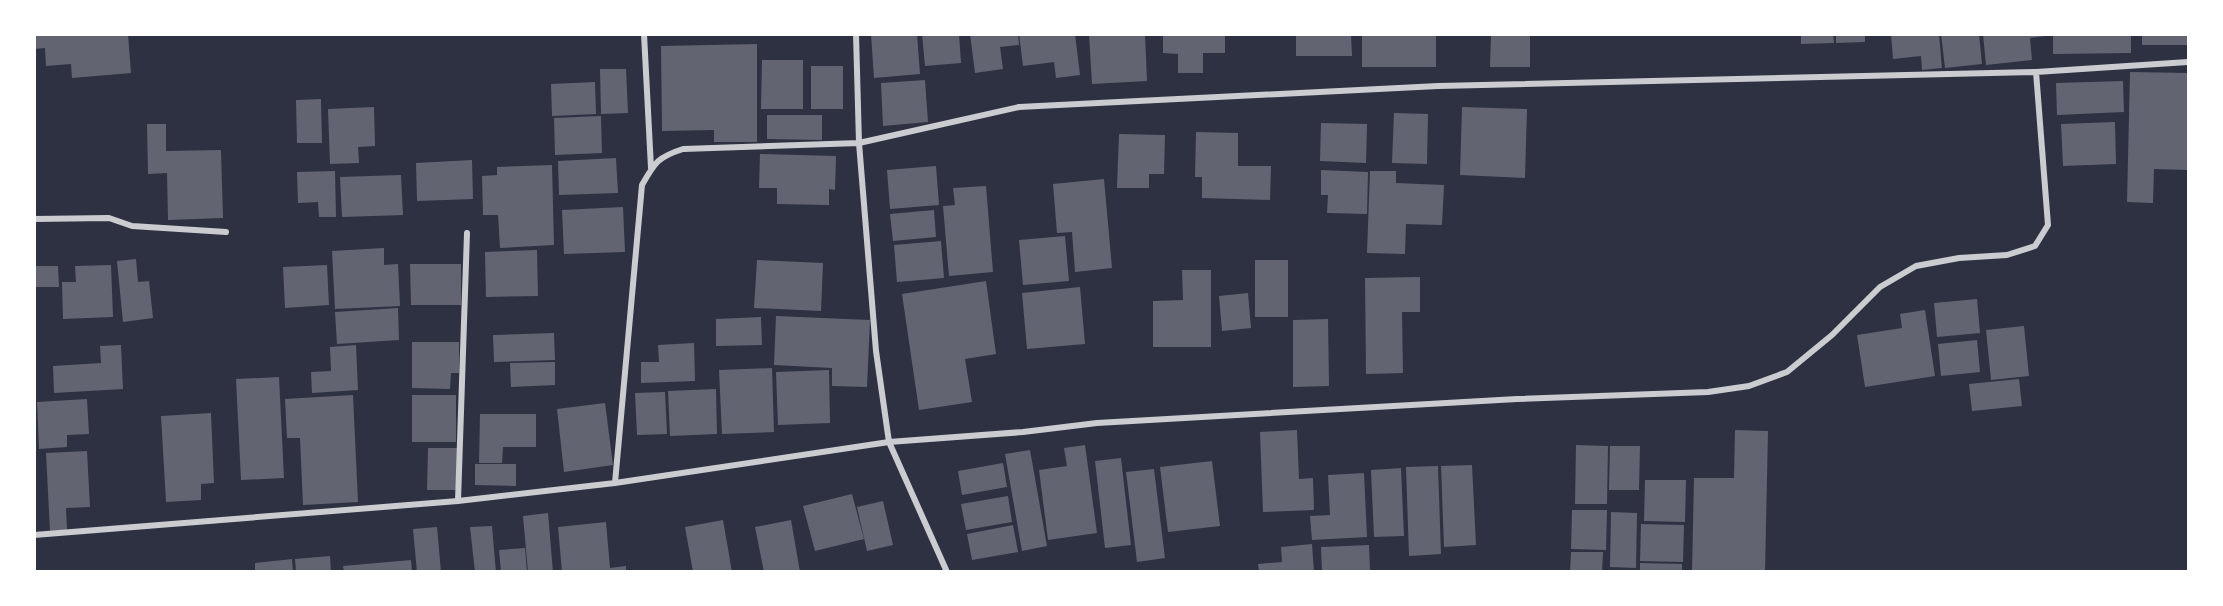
<svg xmlns="http://www.w3.org/2000/svg" width="2223" height="606" font-family="'Sofia Sans Condensed',sans-serif">
  <style>
    .building { fill: #626471 }
    .lines { fill: none; stroke-linecap: round; stroke-linejoin: round }
    .minor { stroke: #caccd0; stroke-width: 6 }
  </style>
  <rect width="100%" height="100%" fill="#2d3142"/>
  <!-- building -->
  <path class="building" d="M34,34H128L131,73L72,78L71,64L46,66L45,48L34,49Z
    M871,34H917L920,74L874,78Z
    M922,34H959L961,63L925,66Z
    M970,34H1018L1019,45L1000,47L1003,69L975,73Z
    M1019,34H1075L1080,75L1056,78L1054,62L1023,66Z
    M1089,34H1145L1147,81L1092,84Z
    M1163,34H1225V53H1203V73H1178V54L1163,53Z
    M1296,34H1351L1352,56H1296Z
    M1362,34H1436V67H1362Z
    M1491,34H1530V67H1490Z
    M1801,34H1833L1834,43L1801,44Z
    M1836,34H1865V42L1836,43Z
    M1891,34H1939L1942,68L1922,70L1921,56L1893,59Z
    M1941,34H1979L1982,64L1945,68Z
    M1983,34H2045V36L2030,38L2032,60L1986,65Z
    M2053,34H2131V53L2053,54Z
    M2142,34H2188V45H2142Z
    M757,44V142H714V130L662,131L661,46Z
    M762,60H803V109H761Z
    M811,66H843V109H811Z
    M600,69H626L628,113L601,114Z
    M2130,72L2188,73V170L2154,169L2153,203L2127,202Z
    M925,80L928,122L883,126L881,83Z
    M2123,81L2124,112L2057,115L2056,83Z
    M595,82L596,114L552,116L551,84Z
    M321,99L322,143H297L296,100Z
    M374,107L375,146L358,147L359,163L330,164L328,109Z
    M1462,107L1527,109L1525,178L1460,175Z
    M1394,113L1428,114L1427,164L1392,163Z
    M767,115H822V140L767,139Z
    M601,116L602,153L555,155L554,118Z
    M2115,122L2116,164L2063,166L2061,124Z
    M1321,123L1367,124L1366,163L1320,161Z
    M147,124H166V151L221,150L223,218L168,220L167,173L148,174Z
    M1196,132L1238,133V166H1271L1270,200L1202,198V177H1195Z
    M1119,134L1165,135L1164,174H1149V188H1117Z
    M760,154L836,156L835,190L829,189V205L777,204V188H759Z
    M616,158L618,193L559,195L558,161Z
    M472,160L473,199L417,201L416,163Z
    M552,165L554,245L500,248L498,215H483L482,176L497,175V167Z
    M936,166L939,205L890,209L887,170Z
    M1321,170L1368,172L1367,214L1327,213L1328,195H1321Z
    M335,171L336,217H319L318,202L298,203L297,172Z
    M1370,171H1396V183L1444,185L1442,225L1406,224L1405,254L1367,253Z
    M401,175L403,215L342,217L340,177Z
    M1104,179L1112,268L1075,272L1072,232L1057,233L1053,184Z
    M986,186L993,272L949,276L943,206L955,205L953,188Z
    M623,207L625,252L564,254L562,210Z
    M934,210L936,237L893,241L890,214Z
    M1065,236L1069,281L1023,285L1019,240Z
    M941,241L944,278L897,282L894,245Z
    M384,248V265L398,264L400,306L335,309L332,251Z
    M537,250L538,296L486,297L485,252Z
    M136,259L138,282L149,281L153,318L123,322L117,261Z
    M757,260L823,263L821,311L754,308Z
    M1255,260H1288V317H1255Z
    M410,264H461V305H411Z
    M111,265L113,317L63,319L62,282H76L75,266Z
    M327,265L329,305L285,308L283,267Z
    M35,266H58L59,287H36Z
    M1182,270H1211V347H1153V301L1183,300Z
    M1420,277V312H1402L1403,373L1366,374L1365,278Z
    M986,281L996,354L965,359L972,402L919,410L902,294Z
    M1080,287L1085,344L1027,349L1022,293Z
    M1248,293L1251,328L1222,331L1219,296Z
    M1977,299L1980,333L1937,337L1934,303Z
    M398,308L399,340L337,344L335,312Z
    M1925,310L1935,376L1865,387L1857,335L1902,328L1900,314Z
    M776,316L870,320L867,387L832,386V368L774,365Z
    M761,317L762,345L716,346V319Z
    M1328,319L1329,386L1293,387V320Z
    M2024,326L2029,376L1991,380L1986,330Z
    M554,333L555,360L494,362L493,335Z
    M1977,340L1980,372L1941,376L1938,344Z
    M412,342H459V373H451L450,389L412,388Z
    M694,343L695,381L641,383V362H659L658,345Z
    M121,345L123,389L54,393L53,366L101,363L100,346Z
    M356,345L358,390L312,393L311,372L331,371L330,347Z
    M555,362V385L511,387L510,363Z
    M772,368L774,432L722,434L719,370Z
    M829,370L830,423L778,425L776,372Z
    M279,377L284,478L241,480L236,379Z
    M2019,379L2022,406L1972,411L1969,384Z
    M716,389L717,434L670,436L668,391Z
    M665,392L667,434L637,435L635,393Z
    M353,395L358,502L303,505L300,438H287L285,399Z
    M412,395H456V442H412Z
    M87,399L89,434L67,435V447L39,449L37,402Z
    M605,403L613,465L564,472L557,409Z
    M211,413L214,483L201,484V500L166,502L161,416Z
    M480,414H536V447H503L502,463H479Z
    M1297,430L1299,479L1313,478L1314,510L1263,512L1260,432Z
    M1735,430L1768,431L1765,572H1692L1694,478H1734Z
    M1085,445L1097,533L1048,540L1039,470L1067,466L1064,448Z
    M1576,445L1608,446L1607,504H1575Z
    M1610,446H1640L1639,490H1609Z
    M428,448H457V490H427Z
    M1030,450L1047,546L1022,551L1005,454Z
    M87,451L90,507L66,508L67,530L50,531L46,453Z
    M1121,458L1131,545L1105,548L1095,461Z
    M1212,461L1220,526L1168,532L1160,467Z
    M1003,463L1007,487L962,495L958,471Z
    M475,464H516V486L475,485Z
    M1472,465L1476,545L1444,547L1441,466Z
    M1438,466L1441,554L1409,556L1406,467Z
    M1401,468L1404,536L1374,537L1371,470Z
    M1154,469L1165,558L1137,562L1126,472Z
    M1364,473L1367,537L1312,540L1310,516L1330,515L1328,475Z
    M1645,480H1686L1685,522L1644,521Z
    M852,494L864,539L815,551L803,506Z
    M1008,496L1012,522L966,530L961,504Z
    M883,501L893,545L867,551L857,507Z
    M1572,510H1607L1606,550L1571,549Z
    M1611,512L1637,513L1636,568L1610,567Z
    M548,513L553,572H528L523,516Z
    M723,520L732,572H693L685,527Z
    M791,520L800,572H764L755,527Z
    M606,522L610,568L626,566V572H562L558,527Z
    M1641,524L1684,525L1683,562L1640,561Z
    M1013,525L1018,552L972,560L967,534Z
    M492,526L496,572H475L470,527Z
    M437,527L441,572H417L413,529Z
    M1312,544L1314,572H1259L1258,564L1282,562L1281,547Z
    M1369,545L1370,572H1322L1321,547Z
    M525,548L527,572H501L499,550Z
    M1571,552H1603L1602,572H1570Z
    M330,556L331,572H296L295,559Z
    M292,559L293,572H255V563Z
    M411,560L412,572H344L343,566Z
    M1640,563L1682,564V572H1640Z"/>
  <g class="lines">
    <!-- minor -->
    <path class="minor" d="M644,34L651,168
      M856,34L859,143L876,351L889,442L947,572
      M34,219L109,218L132,226L226,232
      M615,483L642,185C655,162 658,157 683,149L859,143L1019,107L1438,86L2036,72L2188,62
      M458,501L467,233
      M34,535L458,501L615,483L889,442L1023,432L1097,423L1517,399L1708,392L1749,386L1787,372L1832,335L1880,287L1916,266L1959,258L2007,255L2035,246L2048,225L2036,72"/>
  </g>
  <!-- border -->
  <rect width="2223" height="606" fill="none" stroke="#ffffff" stroke-width="72"/>
</svg>
